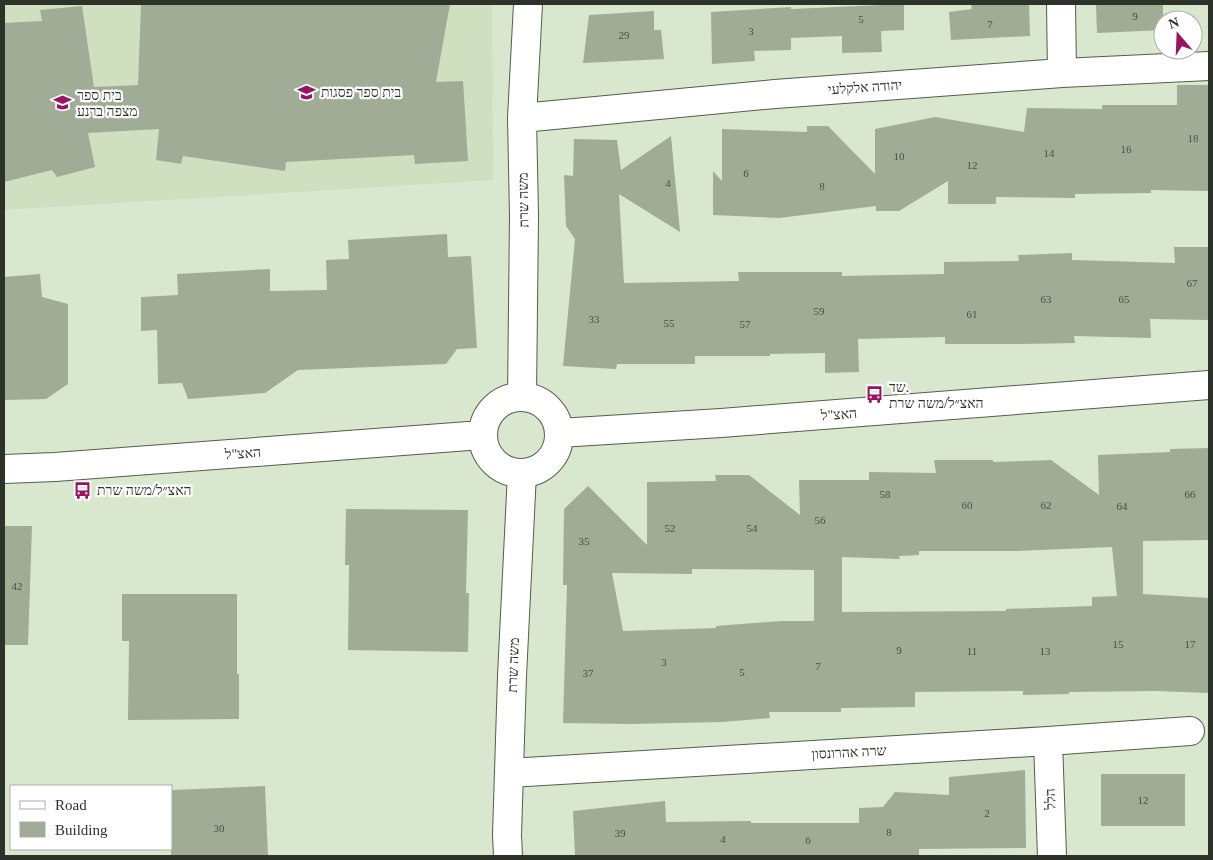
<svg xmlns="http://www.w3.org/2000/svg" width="1213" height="860" font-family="'Times New Roman','Noto Sans Hebrew',serif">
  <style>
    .built { fill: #cfdfc0 }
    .building { fill: #a0ac95; fill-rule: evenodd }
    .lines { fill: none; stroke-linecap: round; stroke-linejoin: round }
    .minor-casing { stroke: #535e49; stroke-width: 30 }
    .tertiary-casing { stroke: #535e49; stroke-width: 30 }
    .minor { stroke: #fff; stroke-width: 28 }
    .tertiary { stroke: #fff; stroke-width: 28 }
    .labels { text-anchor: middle; stroke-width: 4.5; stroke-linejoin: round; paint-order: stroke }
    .number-label { font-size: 11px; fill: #4a5144 }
    .street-label { font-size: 14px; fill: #2e3329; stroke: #fff }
    .poi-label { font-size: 14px; fill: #2e3329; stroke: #fff; text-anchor: start }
  </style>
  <rect width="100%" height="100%" fill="#dae7cf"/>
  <!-- built -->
  <path class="built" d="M4,4H492L493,180L4,210Z"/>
  <!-- building -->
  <path class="building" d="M141,4H450L436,82L463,81L468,161L415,164L414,155L286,162L285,171L183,156L181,164L156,160L159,129L88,133L95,167L57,177L52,170L4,182V23L42,21L40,10L82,6L94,87L138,85Z
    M904,4V30L881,31L882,52L842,53V36L791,38V50L754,51L755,61L712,64L711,12L791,7V9Z
    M971,4H1029L1030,36L951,40L949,12L972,9Z
    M1096,4H1163V30L1097,33Z
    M654,11V30H661L664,59L583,63L589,15Z
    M1177,85H1209V191L1151,190V193L1075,194V198L996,197V204H948V181L899,211H876V206L779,218L713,215V171L722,181V129L807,132V126H828L875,174V129L935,117L1024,132L1027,108L1102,109V105H1177Z
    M671,136L680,232L619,194L624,283L739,281L738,272H842V276L944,274V262L1019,261L1018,255L1072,253V260L1175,263L1174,247H1209V320L1150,319L1151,338L1074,336L1075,343L1021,344H945V337L858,339L859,372L825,373V353L770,354V356H695V364H617L616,369L563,366L575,239L566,226L564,175L573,176L574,139L617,140L621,170Z
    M447,234L448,257L471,256L477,348L457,349L446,364L298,370L265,393L188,399L182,383L158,384L157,330L141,331V297L178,295L177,274L270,269V291L327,290L326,260L349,259L348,240Z
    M40,274L42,297L68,304V384L46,399L4,400V277Z
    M1209,448V540L1143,541V594L1209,598V693L1157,691L1069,692V694L1023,695V691L915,692V707L841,708V712H769L770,718L722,722L630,724L563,723L567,585H563L564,509L588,486L647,545V482L716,481L715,475H749L800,515L799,480H869V472L936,473L934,460H993V462L1051,460L1099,495L1098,455L1170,452V449ZM1112,547L1117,596L1092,597V606L1006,609V611L842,612V557L900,559L899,556L919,555V551H1015ZM692,569L814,570V621H782L716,626V628L623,631L612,573L692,574Z
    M346,509L468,510L466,593H469L468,652L348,650L349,565H345Z
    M4,526H32L28,645H4Z
    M122,594H237V674H239V719L128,720L129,641H122Z
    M1025,770L1026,848L919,849V856H575L573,811L665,801L666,822L751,821V823H859V808L883,807L895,792L949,795V777Z
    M1101,774H1185V826H1101Z
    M265,786L268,856H171V790Z"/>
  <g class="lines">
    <defs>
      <path id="minor" d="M1061,4L1062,73
        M522,118L775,94L1062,73L1209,66
        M522,397L524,216L522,118L528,4
        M1048,741L1052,856
        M509,773L1048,741L1190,731
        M508,856L507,835L512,676L522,473"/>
      <path id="tertiary" d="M483 435a38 38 0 1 1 76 0a38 38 0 1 1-76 0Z
        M559,433L721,423L1209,385
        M4,469L55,467L482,435"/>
    </defs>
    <!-- minor casing -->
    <use href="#minor" class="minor-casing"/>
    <!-- tertiary casing -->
    <use href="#tertiary" class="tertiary-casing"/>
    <!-- minor -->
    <use href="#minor" class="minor"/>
    <!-- tertiary -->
    <use href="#tertiary" class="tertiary"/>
  </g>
  <!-- icons -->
  <defs>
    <symbol id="school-bare" viewBox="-9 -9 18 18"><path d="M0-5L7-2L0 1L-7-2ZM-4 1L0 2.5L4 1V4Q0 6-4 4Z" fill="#9b1263" stroke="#fff" stroke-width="2.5" paint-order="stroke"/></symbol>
    <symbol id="bus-bare" viewBox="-9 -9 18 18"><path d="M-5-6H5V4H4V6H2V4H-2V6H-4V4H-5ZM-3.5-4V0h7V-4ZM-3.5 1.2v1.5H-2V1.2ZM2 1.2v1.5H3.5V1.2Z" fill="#9b1263" stroke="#fff" stroke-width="2.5" paint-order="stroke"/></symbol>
  </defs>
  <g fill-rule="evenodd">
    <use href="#school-bare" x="294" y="80" width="25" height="25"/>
    <use href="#school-bare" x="50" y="90" width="25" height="25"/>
    <use href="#bus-bare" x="862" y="382" width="25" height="25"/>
    <use href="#bus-bare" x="70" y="478" width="25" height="25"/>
  </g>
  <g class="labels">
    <!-- number labels -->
    <g class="number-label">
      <text x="1135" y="20">9</text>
      <text x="861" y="23">5</text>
      <text x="990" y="28">7</text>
      <text x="751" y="35">3</text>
      <text x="624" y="39">29</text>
      <text x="1193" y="142">18</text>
      <text x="1126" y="153">16</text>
      <text x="1049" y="157">14</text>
      <text x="899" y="160">10</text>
      <text x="972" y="169">12</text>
      <text x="746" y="177">6</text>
      <text x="668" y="187">4</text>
      <text x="822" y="190">8</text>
      <text x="1192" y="287">67</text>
      <text x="1046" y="303">63</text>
      <text x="1124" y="303">65</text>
      <text x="819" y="315">59</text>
      <text x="972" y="318">61</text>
      <text x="594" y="323">33</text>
      <text x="669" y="327">55</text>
      <text x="745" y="328">57</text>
      <text x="885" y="498">58</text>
      <text x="1190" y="498">66</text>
      <text x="967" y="509">60</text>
      <text x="1046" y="509">62</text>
      <text x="1122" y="510">64</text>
      <text x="820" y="524">56</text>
      <text x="670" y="532">52</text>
      <text x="752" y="532">54</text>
      <text x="584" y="545">35</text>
      <text x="17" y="590">42</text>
      <text x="1118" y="648">15</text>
      <text x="1190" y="648">17</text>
      <text x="899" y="654">9</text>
      <text x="972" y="655">11</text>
      <text x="1045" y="655">13</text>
      <text x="664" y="666">3</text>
      <text x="818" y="670">7</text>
      <text x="742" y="676">5</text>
      <text x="588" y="677">37</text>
      <text x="1143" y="804">12</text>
      <text x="987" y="817">2</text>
      <text x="219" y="832">30</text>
      <text x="889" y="836">8</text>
      <text x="620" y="837">39</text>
      <text x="723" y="843">4</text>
      <text x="808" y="844">6</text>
    </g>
    <!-- street labels -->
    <g class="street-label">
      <text transform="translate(865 87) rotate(-4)" y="5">יהודה אלקלעי</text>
      <text transform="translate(523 200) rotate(-91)" y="5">משה שרת</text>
      <text transform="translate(839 414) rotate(-4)" y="5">האצ"ל</text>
      <text transform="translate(243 453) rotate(-4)" y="5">האצ"ל</text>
      <text transform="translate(513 665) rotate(-88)" y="5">משה שרת</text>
      <text transform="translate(849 752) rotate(-3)" y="5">שרה אהרונסון</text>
      <text transform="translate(1050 799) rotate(-92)" y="5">הלל</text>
    </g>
    <!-- poi labels -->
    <g class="poi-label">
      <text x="321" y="97">בית ספר פסגות</text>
      <text x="77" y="100">בית ספר<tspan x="77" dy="16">מצפה ברנע</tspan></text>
      <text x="889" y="392">שד.<tspan x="889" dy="16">האצ״ל/משה שרת</tspan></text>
      <text x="97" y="495">האצ״ל/משה שרת</text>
    </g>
  </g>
  <!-- border -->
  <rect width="1213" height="860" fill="none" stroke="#2e3329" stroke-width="10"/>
  <!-- legend -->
  <rect x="10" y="785" width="162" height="65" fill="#ffffff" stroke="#abada9"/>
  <rect x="20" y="801" width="25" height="8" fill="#ffffff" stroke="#abada9"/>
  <text x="55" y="810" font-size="15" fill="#2e3329">Road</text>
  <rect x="20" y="822" width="25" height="15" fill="#a0ac95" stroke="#abada9"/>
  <text x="55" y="835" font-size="15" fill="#2e3329">Building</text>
  <!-- north arrow -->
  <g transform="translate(1178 35) rotate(341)"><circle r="24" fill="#ffffff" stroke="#abada9"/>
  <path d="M0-4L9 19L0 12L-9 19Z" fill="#9b1263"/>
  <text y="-8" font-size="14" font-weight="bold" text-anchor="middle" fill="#2e3329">N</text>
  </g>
</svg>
